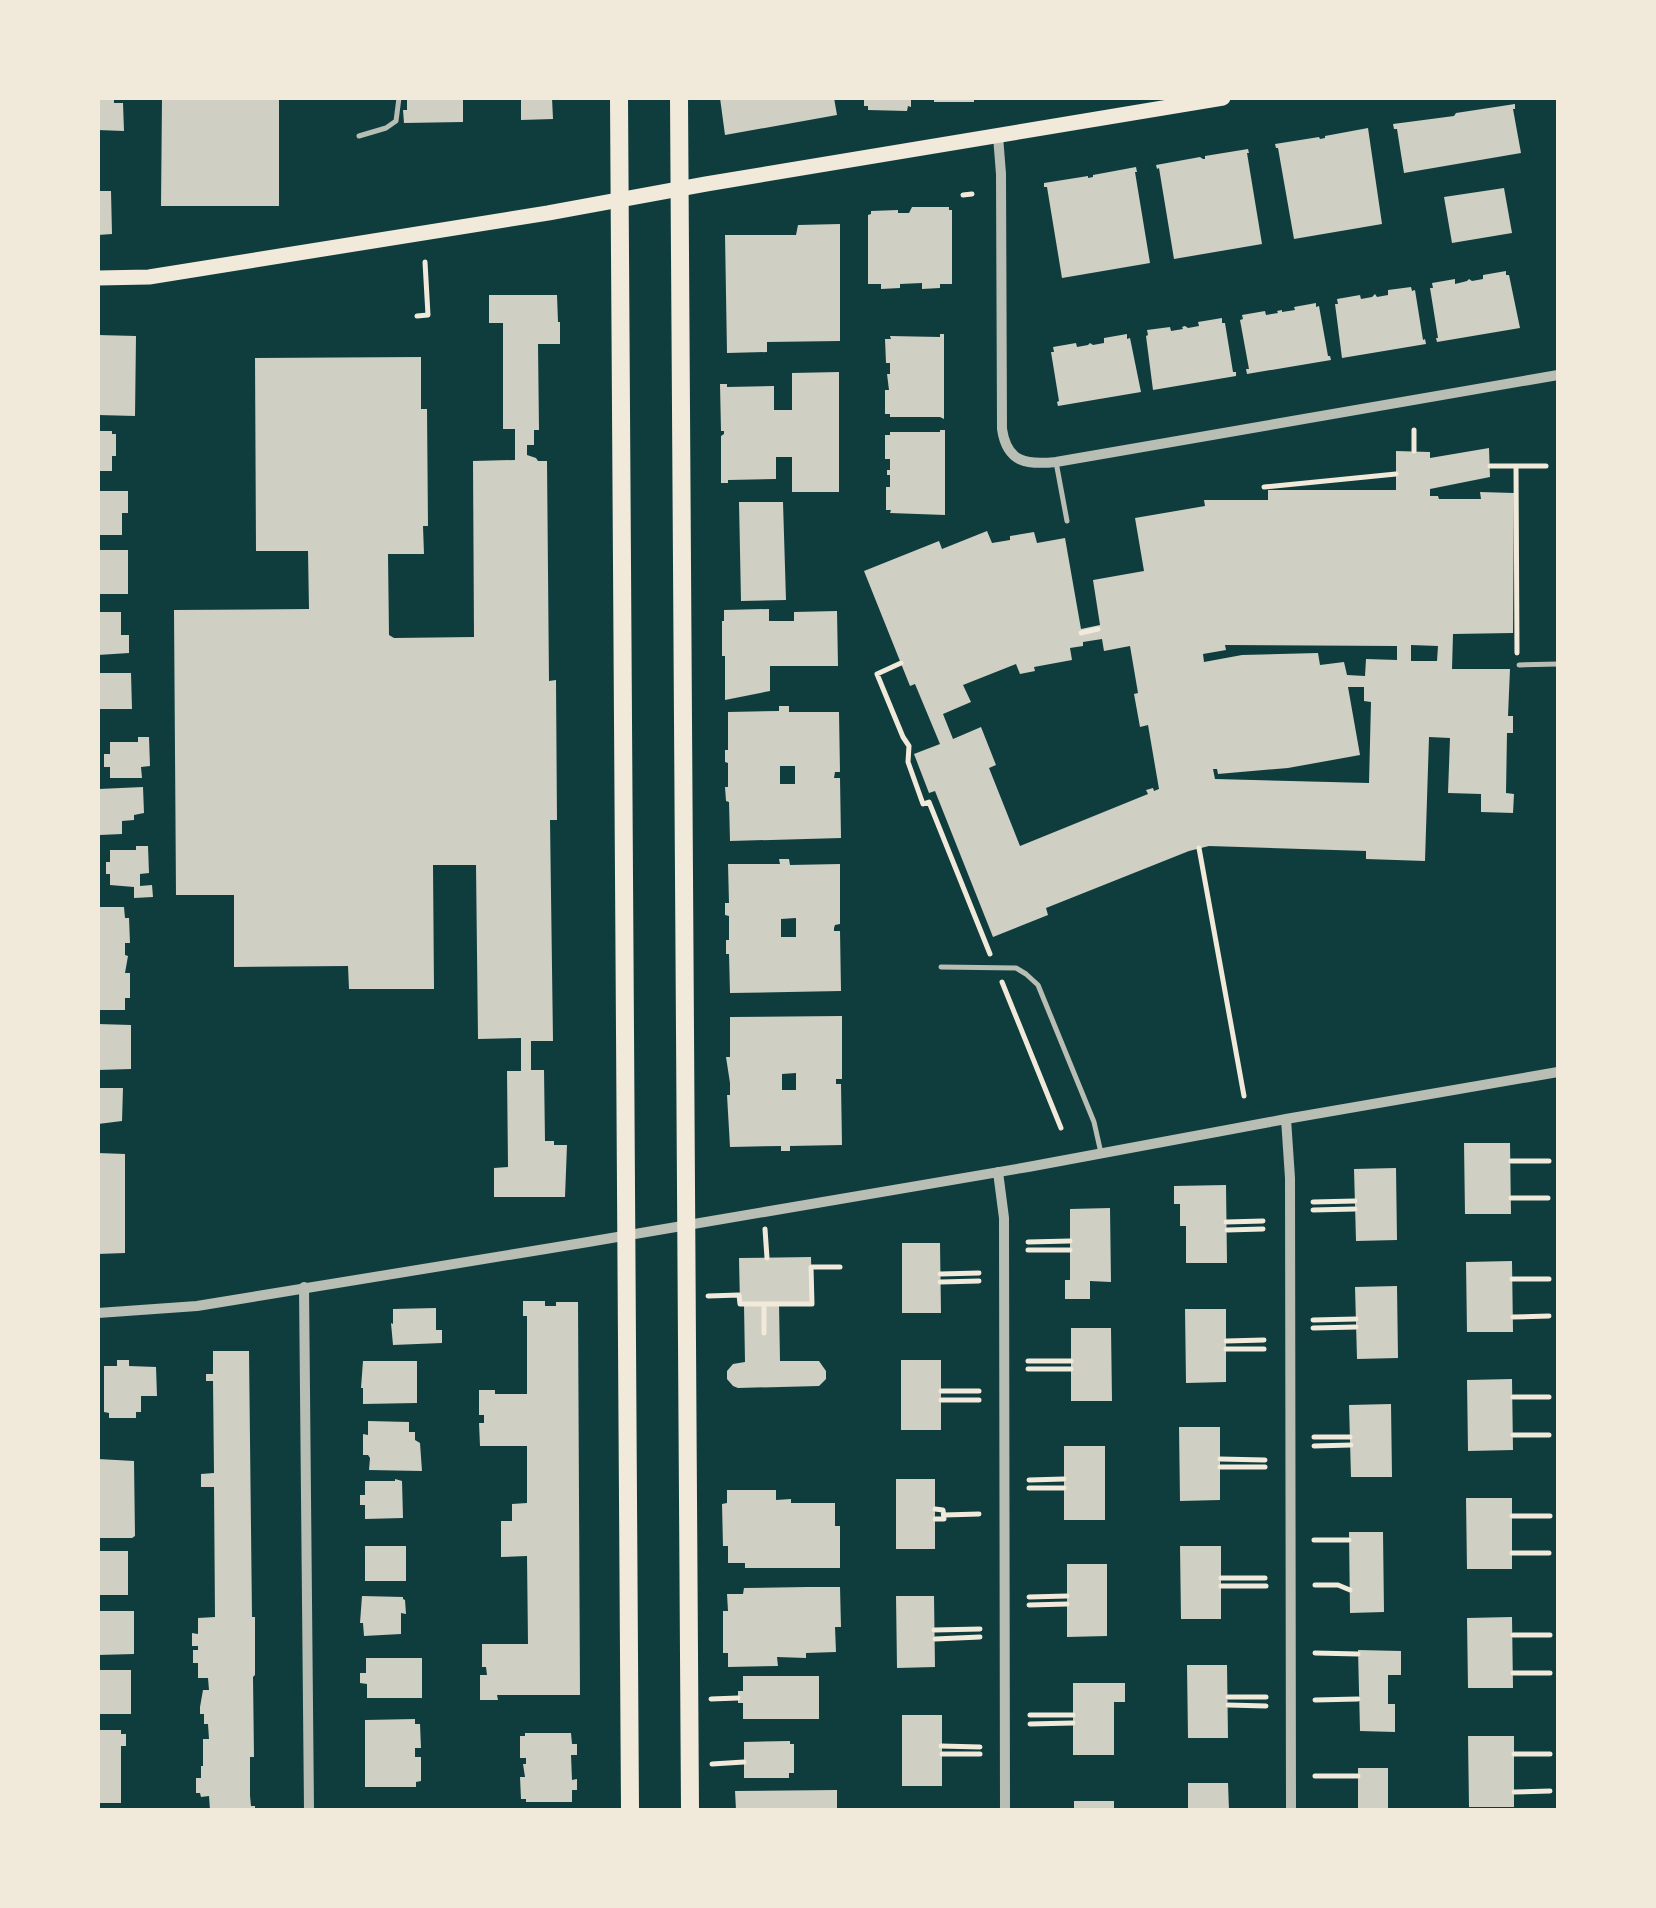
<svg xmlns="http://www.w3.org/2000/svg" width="1656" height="1908" font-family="Rubik,sans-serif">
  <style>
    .building { fill: #cfcfc3; fill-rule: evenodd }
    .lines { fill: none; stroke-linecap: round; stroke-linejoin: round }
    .path { stroke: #f1e9da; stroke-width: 5 }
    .service { stroke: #b8beb3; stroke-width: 5 }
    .minor { stroke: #b8beb3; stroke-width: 10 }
    .secondary { stroke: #f1e9da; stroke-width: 15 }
    .primary { stroke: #f1e9da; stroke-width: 18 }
  </style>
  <rect width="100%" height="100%" fill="#0f3d3e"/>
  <!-- building -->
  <path class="building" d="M98,98H114V103H123L124,131L98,130Z
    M162,98H279V206H161Z
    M407,98H463V122L404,123L403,110H407Z
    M521,98H552L553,119L521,120Z
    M720,98H834L837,115L725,135Z
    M864,98H911V107L908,106L907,111L868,110V106H864Z
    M934,98H974V102H934Z
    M1515,104V109H1513L1521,153L1404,173L1397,129H1394L1393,124L1454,116L1456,113Z
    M1368,128L1382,224L1294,239L1278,148H1276L1275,144L1319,137L1320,139L1325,138V136Z
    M1248,149L1249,153H1247L1262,244L1174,259L1159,168L1157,169L1156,165L1200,157L1203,159H1205V156Z
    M1136,167L1137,172H1135L1150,263L1062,278L1047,187H1044V183L1088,176V178L1093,177V175Z
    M1504,188L1512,233L1452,243L1444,197Z
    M98,191H111L112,234L98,235Z
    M912,207H949V210H952V284H940V288L922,289V283L900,284V288L881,289V284H868V215L871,214V211L898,210V213H909Z
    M840,224V341L767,342V352L727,353L725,235H796L798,225Z
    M1506,271V275H1509L1520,328L1437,342L1436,338H1438L1430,288H1433L1432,283L1455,279V284L1467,281L1469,279L1472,281L1483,279V275Z
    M1411,287L1412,291L1415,290L1423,340L1425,339L1426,344L1342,358L1335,304H1338L1337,299L1360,295L1361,299L1372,297L1375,294L1377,297L1388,295V290Z
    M489,295H557L558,322H560V344H538L539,430H534V445H527V455L536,458L538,461H547L549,681L556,680L557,820H550L553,1041H531V1070H544L545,1141H554V1145H567L565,1197H494V1168L508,1167L507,1071H521V1038L478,1039L476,865H433L434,989H349L348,966L234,967V895H176L174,610L309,609L308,551H256L255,358L421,357V409H427L428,526H423L424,554H388L389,635L394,638L474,637L473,461L515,460V429H503V323H489Z
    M1316,303V307L1319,306L1328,356H1330L1331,360L1247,374L1246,369H1249L1240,320L1243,319L1242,315L1265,311L1266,315L1278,313L1277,311L1282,310V312L1295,310L1294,307Z
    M1222,318V323H1225L1233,372H1236V376L1153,390L1146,336L1148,335L1147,330L1170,327L1171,331L1183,329L1182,327L1185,326L1188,328L1199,326L1198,322Z
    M940,334H944V419L940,417H890V414H885V390H889L887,374H890V363H886L885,339H891L890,336L940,337Z
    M1127,334V339L1130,338L1141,392L1058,406L1057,402L1059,401L1051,352H1054L1053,347L1076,343L1077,347L1088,345L1090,343L1093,345L1104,343V338Z
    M98,335L136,336L135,416L98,415Z
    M839,372V492H792V457H776V479L728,480V483H721V436L724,434V431H721L720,384H727V387L774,386V410H792V373Z
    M940,430H945V515L890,513L891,510H886V487H890V475H887V470H890V459H885V435H890V432H940Z
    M98,431H112V434H116V456H112V471H98Z
    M1489,448L1490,477L1430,489V496H1438L1439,499H1481L1480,492L1514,493L1513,633L1453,634L1452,669H1510L1508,716H1513V733H1507L1506,793L1514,794L1513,813L1481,812V794L1448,793L1450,738L1429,737L1425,861L1366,859V851L1209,846L1189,851L1046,908L1048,915L993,937L935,791L929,793L914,754L940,744L915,684L910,686L864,571L939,541L942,549L987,531L992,543L1010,540V536L1034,532L1037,543L1065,538L1081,629L1100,625L1093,580L1144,571L1135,518L1205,506L1204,500H1268V490H1396V451L1430,452V458ZM1102,639L1104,651L1130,646L1138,693L1134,694L1140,727L1148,725L1159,789L1154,791L1153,788L1146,790L1148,794L1020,846L989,768L996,765L981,727L953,739L943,714L971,702L963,685L1016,664L1020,674L1035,671L1034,667L1072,660L1070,648L1083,646V642ZM1225,645L1397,646V660L1366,659L1365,676L1347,675L1344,662L1320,665L1318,653L1242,655L1204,662L1203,654L1226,650ZM1411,645L1438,646L1437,661H1411ZM1348,687H1364V701L1371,702L1369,783L1215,779L1213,769H1217L1218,774L1288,768L1360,755Z
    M98,491H128V513H122V535H98Z
    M739,502H783L786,600L741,601Z
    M98,550H128V594H98Z
    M769,609V621H794V612L837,611L838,666H770V691L725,700V656H722V621H724V610Z
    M98,612H121V635H129V653L98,655Z
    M98,673H131L132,709H98Z
    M779,706H789V712H839L840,772H835L834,778H840L841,838L730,841L729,802L726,801L725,787H728V763L725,762V750H728V712L779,711ZM780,766H795V784H780Z
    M138,737H149L150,766L141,767L142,778H110V767H104V754H110V742H138Z
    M143,787L144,813L134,815V820L122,821V834L100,835L99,789Z
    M136,846H148L149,873L140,874V886L152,885L153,897L134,898V887L110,885V874H106V862H110V850H136Z
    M779,859H789L790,865L840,864V924L835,925L834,928V931H840L841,991L730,993L729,954H726V940H729V916L725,915V903H729L728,864H780ZM796,918V937H781V919Z
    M98,907H124L125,918H129L130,943H125V955L128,956L125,973H130V998H125V1010H98Z
    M842,1016V1079H836V1084H841L842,1145L790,1146V1151H781V1146L730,1147L727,1095H730V1083L726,1057H730V1017ZM796,1073V1090H782V1074Z
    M98,1024L131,1025V1069L98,1070Z
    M98,1088H123L122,1121L98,1124Z
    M1464,1143H1510L1511,1214H1465Z
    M98,1153L125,1154V1253L98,1254Z
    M1396,1168L1397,1240L1356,1241L1354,1169Z
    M1226,1185L1227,1263H1186V1226H1180V1204H1174V1186Z
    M1110,1208L1111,1282L1090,1281V1299H1065V1280H1070V1209Z
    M902,1243H940L941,1313H902Z
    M811,1257L812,1304H779L780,1361H819L826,1371V1379L819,1386L738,1388L733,1386L727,1379V1371L733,1364L745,1362L744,1305L740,1304L739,1258Z
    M1512,1261L1513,1332H1467L1466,1262Z
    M1397,1286L1398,1358L1357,1359L1355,1287Z
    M523,1301H545V1306H556V1302H578L580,1695H497L498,1700H480V1675H487L486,1667H482V1644H528L527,1556L501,1557V1521H512V1504L527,1503V1446H480L479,1423H484V1415H479V1390H495V1394H527V1316H523Z
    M436,1308V1330H442V1343L393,1345L391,1323L393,1324V1309Z
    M1185,1309H1226V1382L1186,1383Z
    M1071,1328H1111L1112,1401H1071Z
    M213,1351H249L252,1617H255V1675L253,1677L254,1757H250V1796L251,1806H255V1810H210L209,1796L201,1797L200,1793H196V1778H201V1766H203V1739H209L208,1724H204V1714H200V1707L203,1690H209L208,1678H198V1663H193V1650H198V1646H192V1633L198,1634V1618L215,1617L214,1487H201V1474L214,1473L213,1381H206V1374H213Z
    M117,1360H129V1366L156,1367L157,1396H141V1412H136V1418H109V1413L104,1412V1366H117Z
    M901,1360H941V1430H901Z
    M363,1361H417V1403L363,1404V1388H361Z
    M1512,1379L1513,1450L1468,1451L1467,1380Z
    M1391,1404L1392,1477H1351L1349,1405Z
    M368,1421L409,1422V1432H415V1440L420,1443L422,1471L369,1470L370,1458L368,1455H363V1434L368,1435Z
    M1179,1427H1220V1500L1180,1501Z
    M1064,1446H1105V1520H1064Z
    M98,1459L134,1461L135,1536L132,1538H98Z
    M395,1479L402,1481L403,1518L365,1519V1505H360V1495H365V1481H395Z
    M896,1479H935V1549H896Z
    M727,1490H776V1500L791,1499V1503H835V1526H840V1568H745V1563H728V1546H723L722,1504L727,1503Z
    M1466,1498H1512V1569H1467Z
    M1349,1532H1383L1384,1612L1350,1613Z
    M365,1546H406V1581H365Z
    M1180,1546H1221V1619H1181Z
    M98,1551H128V1595H98Z
    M1067,1564H1107V1636L1067,1637Z
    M807,1587H840L841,1627H835L836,1652L806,1653V1658L777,1657L778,1666L728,1667V1653H723V1611H728L727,1594H743L744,1588Z
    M362,1596L403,1597V1599L405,1600L406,1614L401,1613V1634L364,1636L363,1623H360Z
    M896,1596H934L935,1667L897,1668Z
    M98,1611H134V1654L98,1655Z
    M1512,1617L1513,1688H1468L1467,1618Z
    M1358,1650L1401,1651V1675H1388V1704H1395V1732L1360,1731Z
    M366,1658H422V1698H367V1684L360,1683V1673H366Z
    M1187,1665H1227L1228,1738H1188Z
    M98,1670H131V1714H98Z
    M743,1676H819V1719H743V1703H738V1691H743Z
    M1073,1683H1125V1702H1114V1755H1073Z
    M902,1715H942V1786H902Z
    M415,1719V1724H420L421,1748H415V1757H421V1781L416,1782V1787H365V1720Z
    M98,1730H121V1734H126V1746H121V1803H98Z
    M525,1733H571L572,1744H577V1755H571L572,1780L577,1779V1790H572V1802H526V1799H521L520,1777H525L523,1764H526V1758H520V1736H525Z
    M1468,1736H1514V1807H1469Z
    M790,1741V1744H794V1773H789V1778H744V1742Z
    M1358,1768H1388V1810H1358Z
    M1188,1783H1228L1229,1810H1188Z
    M837,1790V1810H736L735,1791Z
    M1074,1801H1114V1810H1074Z"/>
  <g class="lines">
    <!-- path -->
    <path class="path" d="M963,195L972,194
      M417,316L428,315L425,262
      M1414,430V451
      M1490,466H1546
      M1516,466L1517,653
      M1264,487L1396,474
      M1081,633L1098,629
      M901,663L877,674L903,737L909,746L908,762L923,804L929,802L990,954
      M1199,848L1244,1096
      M1002,982L1061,1128
      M1511,1161H1549
      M1511,1198H1548
      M1313,1202L1355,1201
      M1313,1210L1355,1209
      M1226,1222L1263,1221
      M765,1229L767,1258
      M1227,1230L1263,1229
      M1028,1242L1070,1241
      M1028,1250H1070
      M940,1274L979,1273
      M1512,1279H1549
      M940,1282L979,1281
      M708,1296L739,1295L740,1304H812L811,1267H840
      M764,1306V1333
      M1513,1317L1549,1316
      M1313,1320L1356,1319
      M1313,1328L1356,1327
      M1226,1341L1264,1340
      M1226,1349H1264
      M1028,1361H1071
      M1028,1369H1071
      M941,1391H979
      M1513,1397H1549
      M941,1400H979
      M1513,1435H1549
      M1314,1437H1350
      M1314,1446L1351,1445
      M1220,1459L1265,1460
      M1220,1467H1265
      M1029,1480L1064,1479
      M1029,1488H1064
      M935,1509L943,1510L944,1519H935
      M944,1515L979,1514
      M1512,1516H1550
      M1314,1540H1349
      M1512,1553H1549
      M1221,1578H1265
      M1315,1585H1338L1350,1590
      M1221,1586H1266
      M1029,1597L1067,1596
      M1029,1605L1067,1604
      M934,1630L980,1629
      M1513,1635H1550
      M935,1639L980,1637
      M1315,1653L1358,1654
      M1513,1673H1550
      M1228,1697H1266
      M711,1699L738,1698
      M1315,1700L1358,1699
      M1228,1705L1266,1706
      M1030,1715H1073
      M1030,1724L1073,1723
      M941,1746L980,1747
      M942,1754H980
      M1514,1754H1550
      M712,1764L744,1762
      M1315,1776H1358
      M1514,1792L1550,1791"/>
    <!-- service -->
    <path class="service" d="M359,136L386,128L396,121L399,98
      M1056,462L1067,521
      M1519,665L1558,664
      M941,967L1016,968L1026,974L1038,985L1094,1122L1101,1153"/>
    <!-- minor -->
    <path class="minor" d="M998,136L1001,174L1002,429C1007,463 1027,465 1056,462L1558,375
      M1286,1119L1290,1178L1291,1810
      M998,1172L1004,1218L1005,1810
      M304,1287L309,1810
      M98,1313L197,1306L588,1242L1028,1167L1286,1119L1558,1072"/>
    <!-- secondary -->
    <path class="secondary" d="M98,278L149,277L548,213L706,184L1223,98"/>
    <!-- primary -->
    <path class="primary" d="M619,98L630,1810
      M679,98L690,1810"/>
  </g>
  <!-- border -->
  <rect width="1656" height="1908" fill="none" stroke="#f1e9da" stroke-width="200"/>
</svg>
